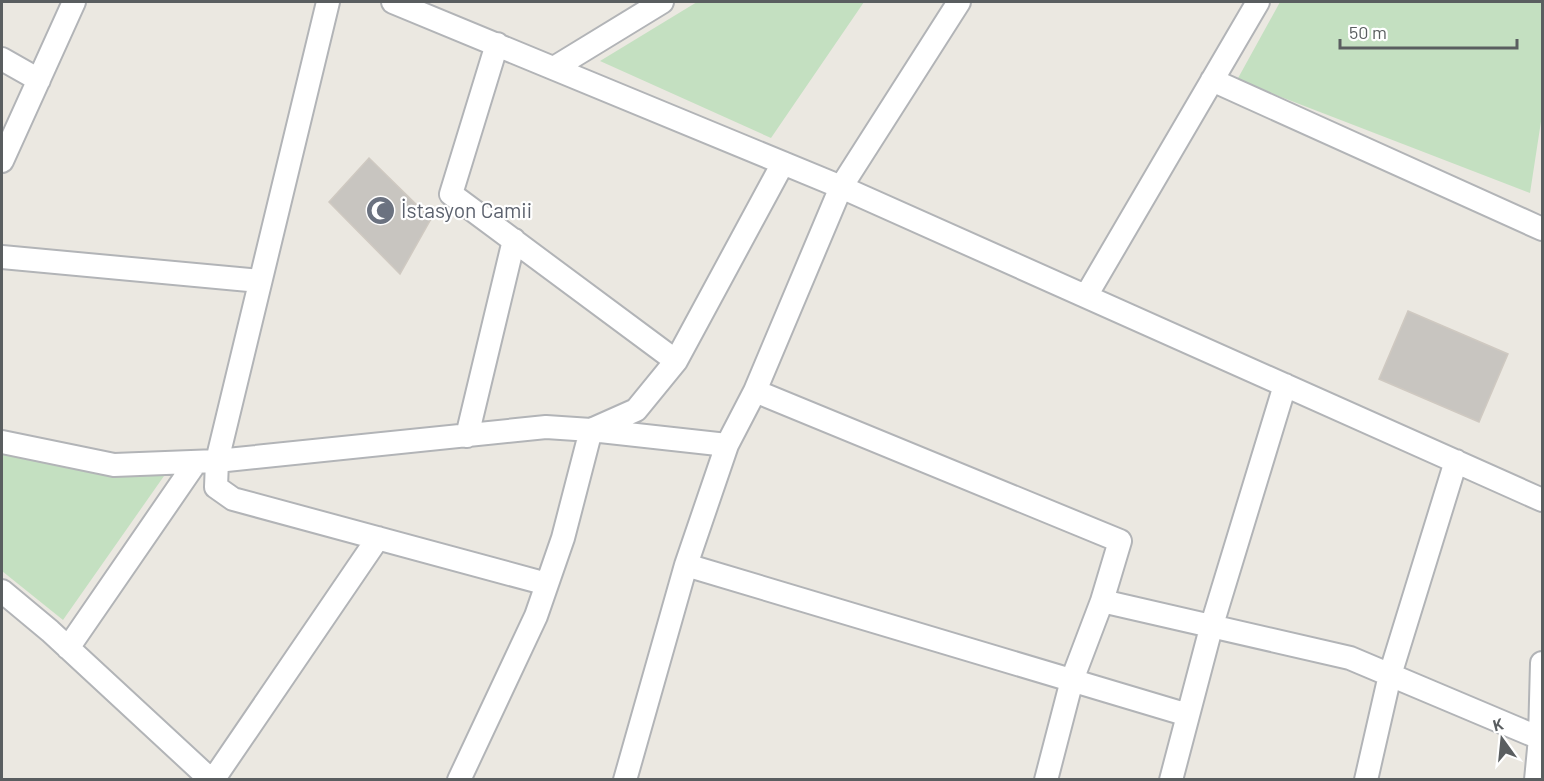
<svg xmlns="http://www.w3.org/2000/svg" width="1544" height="781" font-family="Barlow,sans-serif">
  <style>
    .green { fill: #c4e0c1 }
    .building { fill: #c8c5c0; stroke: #cfc9c1; stroke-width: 1.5 }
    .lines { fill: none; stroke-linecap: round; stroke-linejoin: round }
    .minor-casing { stroke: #b2b4b7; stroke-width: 26 }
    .minor { stroke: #fff; stroke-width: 22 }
    .labels { text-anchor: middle; stroke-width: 4.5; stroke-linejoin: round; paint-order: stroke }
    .worship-label { font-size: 21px; fill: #5b616d; stroke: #fff; text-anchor: start }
  </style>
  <rect width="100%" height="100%" fill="#ebe8e1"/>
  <!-- green -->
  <path class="green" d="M697,2H864L771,138L600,61Z
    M1280,2H1542V115L1530,193L1237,80Z
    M2,452L164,476L63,620L2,571Z"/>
  <!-- building -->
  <path class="building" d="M369,158L431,219L400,274L329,202Z
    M1408,311L1508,354L1479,422L1379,379Z"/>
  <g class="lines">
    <defs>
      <path id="minor" d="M328,2L217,461L216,487L233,499L547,584
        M393,2L841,187L1542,500
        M497,44L451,194L676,361
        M2,59L39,80
        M554,68L662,2
        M1212,80L1542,229
        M2,161L74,2
        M2,257L260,281
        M1086,296L1258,2
        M755,391L841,187L959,2
        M467,436L514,240
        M2,442L114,465L217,461L546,427L591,430L636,410L676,361L783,163
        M686,565L1188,715
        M2,591L50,631L211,780
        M68,648L196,462
        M213,780L378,538
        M459,780L536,616L563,538L591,430L727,445L755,391L1120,541L1102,601L1350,658L1542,739
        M625,780L686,565L727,445
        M1046,780L1072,680L1102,601
        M1171,780L1211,628L1285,385
        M1366,780L1390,675L1456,461
        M1536,780L1540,738L1542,663"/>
    </defs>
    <!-- minor casing -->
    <use href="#minor" class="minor-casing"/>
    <!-- minor -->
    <use href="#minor" class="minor"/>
  </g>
  <!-- icons -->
  <defs>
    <symbol id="mosque-disc" viewBox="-11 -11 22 22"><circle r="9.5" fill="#6b7280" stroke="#fff"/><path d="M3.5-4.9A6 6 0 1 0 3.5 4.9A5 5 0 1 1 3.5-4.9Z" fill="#fff"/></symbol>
  </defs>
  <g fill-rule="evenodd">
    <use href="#mosque-disc" x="364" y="194" width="33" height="33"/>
  </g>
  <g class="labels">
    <!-- worship labels -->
    <g class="worship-label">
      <text x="401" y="218">İstasyon Camii</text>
    </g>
  </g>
  <!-- border -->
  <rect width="1544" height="781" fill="none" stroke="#5a5e60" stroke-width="6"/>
  <!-- north arrow -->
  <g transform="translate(1502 739) rotate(345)" stroke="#ffffff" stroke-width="4.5" paint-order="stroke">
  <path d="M0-4.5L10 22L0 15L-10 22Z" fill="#5a5e60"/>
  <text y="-9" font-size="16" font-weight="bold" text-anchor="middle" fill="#5a5e60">K</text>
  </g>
  <!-- scale -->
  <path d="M1340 39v9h177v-9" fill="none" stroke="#5a5e60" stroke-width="3"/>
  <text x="1349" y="39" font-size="18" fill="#5a5e60" stroke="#ffffff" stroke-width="4.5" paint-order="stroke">50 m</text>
</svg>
